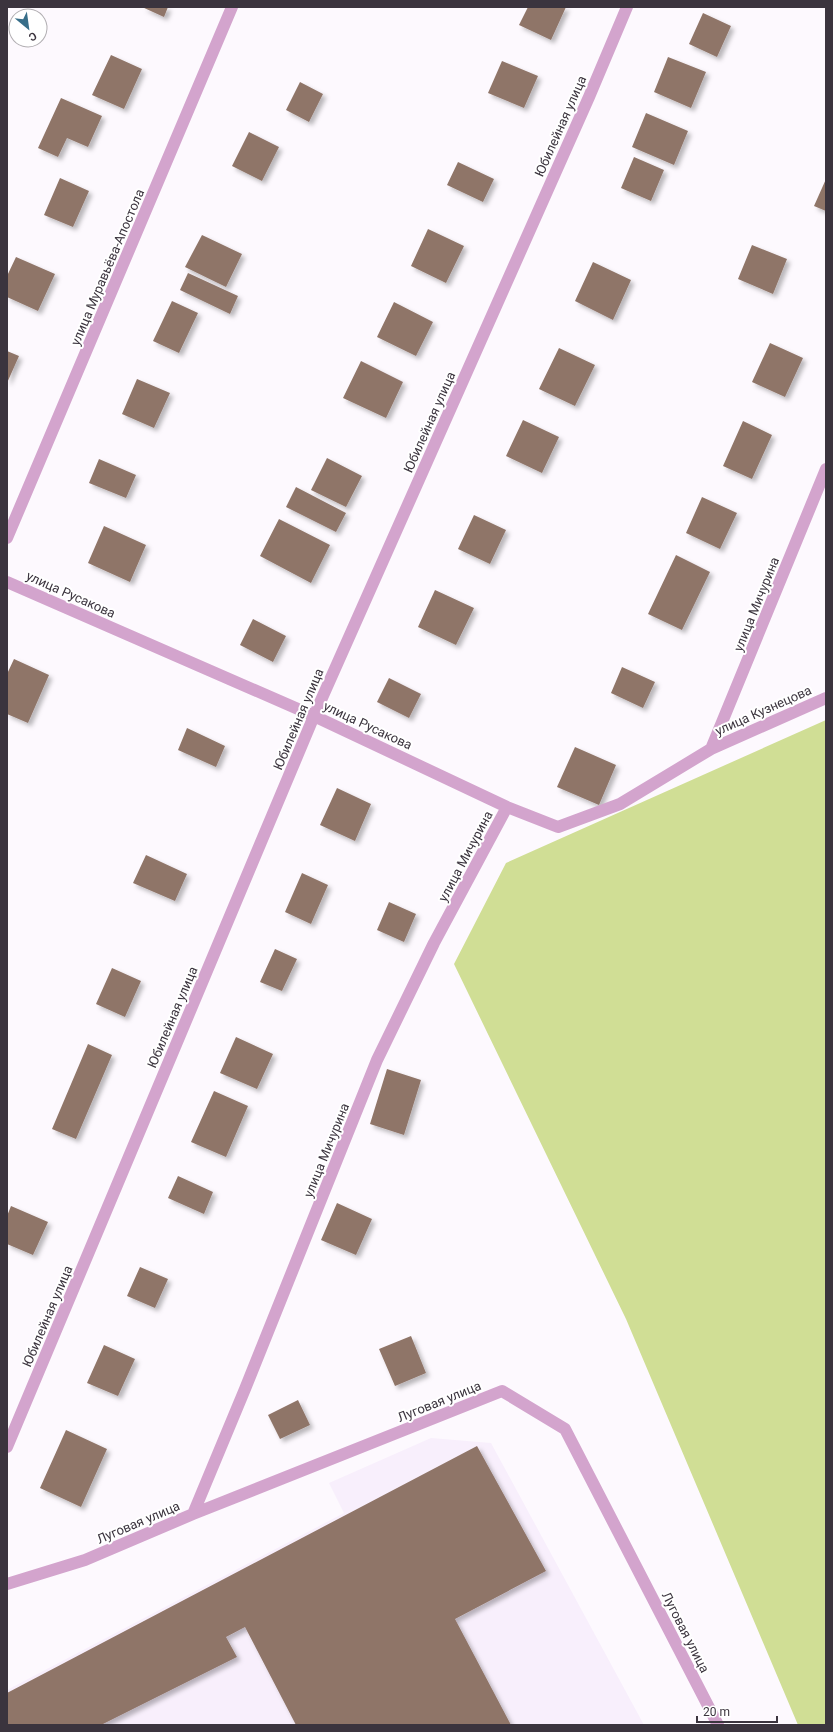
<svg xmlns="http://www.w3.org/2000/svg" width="833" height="1732" font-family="Roboto,sans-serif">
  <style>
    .built { fill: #f8effc }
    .green { fill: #d0de95 }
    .building { fill: #8f7568; filter: url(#shadow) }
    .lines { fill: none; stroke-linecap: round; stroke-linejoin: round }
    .minor { stroke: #d3a4cd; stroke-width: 12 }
    .labels { text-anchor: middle; stroke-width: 4; stroke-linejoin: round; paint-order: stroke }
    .street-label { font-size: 13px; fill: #3b343e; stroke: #fff }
  </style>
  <defs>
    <filter id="shadow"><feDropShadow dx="3.5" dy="3.5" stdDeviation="2" flood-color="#0004"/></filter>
  </defs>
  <rect width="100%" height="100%" fill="#fdf9fe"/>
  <!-- built -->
  <path class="built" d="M431,1438L491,1443L644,1725H7V1690L344,1513L329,1483Z"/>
  <!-- green -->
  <path class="green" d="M826,720V1725H798L626,1319L454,964L506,863Z"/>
  <!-- building -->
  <path class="building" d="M142,7H168L164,17Z
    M528,7H566L551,40L519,25Z
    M703,13L731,26L717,57L689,44Z
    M111,55L142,69L124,109L92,95Z
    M668,57L706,72L691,108L654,92Z
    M502,61L538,76L524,108L488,93Z
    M300,82L323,94L309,122L286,110Z
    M61,98L102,116L88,147L67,138L58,157L38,148Z
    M646,113L688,131L674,165L632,147Z
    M249,132L279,147L262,181L232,166Z
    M634,157L664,170L651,201L621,188Z
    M458,162L494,179L483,202L447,185Z
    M60,178L89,191L73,227L44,215Z
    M826,179V211L814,206Z
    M428,229L464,246L446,283L411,266Z
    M202,235L242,254L226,287L185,267Z
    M752,245L787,259L773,294L738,279Z
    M16,257L55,274L38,311L7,297V276Z
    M593,262L631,280L613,320L575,301Z
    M188,273L238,296L230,314L180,290Z
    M172,301L198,313L179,353L153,341Z
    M394,302L433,322L416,356L377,337Z
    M770,343L803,358L785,397L752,382Z
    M559,348L595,365L575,406L539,389Z
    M7,351L19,356L7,383Z
    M361,361L403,382L386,418L343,398Z
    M137,379L170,393L154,428L122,414Z
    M523,420L559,437L542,473L506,456Z
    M743,421L772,435L752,479L723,466Z
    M327,458L362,476L346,507L311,490Z
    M99,459L136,475L126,498L89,483Z
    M296,487L346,513L336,532L286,507Z
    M702,497L737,513L720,549L686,533Z
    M474,515L506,530L490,564L458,549Z
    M279,519L330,545L311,583L260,556Z
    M104,526L146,545L130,582L88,563Z
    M676,555L710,572L682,630L648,614Z
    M435,590L474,608L456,645L418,627Z
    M253,619L286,636L273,662L240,645Z
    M14,659L49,675L28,723L7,714V674Z
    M622,667L655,682L643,708L611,693Z
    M389,678L421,694L409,718L377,702Z
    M187,728L225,746L216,767L178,750Z
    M575,747L616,765L599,805L557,787Z
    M337,788L371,804L355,841L320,825Z
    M146,855L187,874L175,901L133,883Z
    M302,873L328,885L311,924L285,912Z
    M389,902L416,914L404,942L377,930Z
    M275,949L297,959L282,991L260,982Z
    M112,968L141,981L125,1017L96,1004Z
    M236,1037L273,1054L257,1089L220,1073Z
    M88,1044L112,1055L76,1139L52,1129Z
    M387,1069L421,1080L404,1135L370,1124Z
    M214,1091L248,1106L226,1157L191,1142Z
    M178,1176L213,1192L204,1214L168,1198Z
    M337,1203L372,1219L356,1255L321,1240Z
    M11,1206L48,1222L33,1255L7,1244V1216Z
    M140,1267L168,1279L155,1308L127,1296Z
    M411,1336L426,1373L395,1386L379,1349Z
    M104,1345L135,1359L118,1396L87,1383Z
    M298,1400L310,1425L280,1439L268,1415Z
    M66,1430L107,1449L81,1507L40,1488Z
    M477,1446L546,1571L455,1619L511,1725H296L245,1627L226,1637L237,1657L101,1725H7V1693Z"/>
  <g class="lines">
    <!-- minor -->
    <path class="minor" d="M7,538L232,7
      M7,582L314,716L507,807L558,827L620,804L711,749L826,698
      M711,749L826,469
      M7,1447L314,716L589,97L627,7
      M193,1514L245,1389L377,1060L434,943L507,807
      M7,1584L85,1560L193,1514L502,1391L565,1429L718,1725"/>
  </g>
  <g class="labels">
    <!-- street labels -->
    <g class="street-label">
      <text transform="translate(560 126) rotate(-66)" y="5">Юбилейная улица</text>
      <text transform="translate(107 267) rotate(-67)" y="5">улица Муравьёва-Апостола</text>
      <text transform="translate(429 422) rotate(-66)" y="5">Юбилейная улица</text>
      <text transform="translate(71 594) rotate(24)" y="5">улица Русакова</text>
      <text transform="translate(756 604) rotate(-68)" y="5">улица Мичурина</text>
      <text transform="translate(763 710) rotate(-24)" y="5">улица Кузнецова</text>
      <text transform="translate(298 719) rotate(-67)" y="5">Юбилейная улица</text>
      <text transform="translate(368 725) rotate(25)" y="5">улица Русакова</text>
      <text transform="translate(465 856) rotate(-62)" y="5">улица Мичурина</text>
      <text transform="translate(172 1017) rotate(-67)" y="5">Юбилейная улица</text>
      <text transform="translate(326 1150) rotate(-68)" y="5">улица Мичурина</text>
      <text transform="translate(47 1316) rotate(-67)" y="5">Юбилейная улица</text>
      <text transform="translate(439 1401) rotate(-22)" y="5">Луговая улица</text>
      <text transform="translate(138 1522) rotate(-23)" y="5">Луговая улица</text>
      <text transform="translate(686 1632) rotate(63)" y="5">Луговая улица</text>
    </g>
  </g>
  <!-- border -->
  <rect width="833" height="1732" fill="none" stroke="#3b343e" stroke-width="16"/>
  <!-- north arrow -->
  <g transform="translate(28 28) rotate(151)"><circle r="19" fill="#ffffff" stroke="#b1aeb2"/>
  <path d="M0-3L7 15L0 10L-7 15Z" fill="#376e89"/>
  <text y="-6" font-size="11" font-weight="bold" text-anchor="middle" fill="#3b343e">С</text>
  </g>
  <!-- scale -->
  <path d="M697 1716v6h80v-6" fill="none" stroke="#3b343e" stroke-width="2"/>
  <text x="703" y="1716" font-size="12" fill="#3b343e" stroke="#ffffff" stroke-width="3" paint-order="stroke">20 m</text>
</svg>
